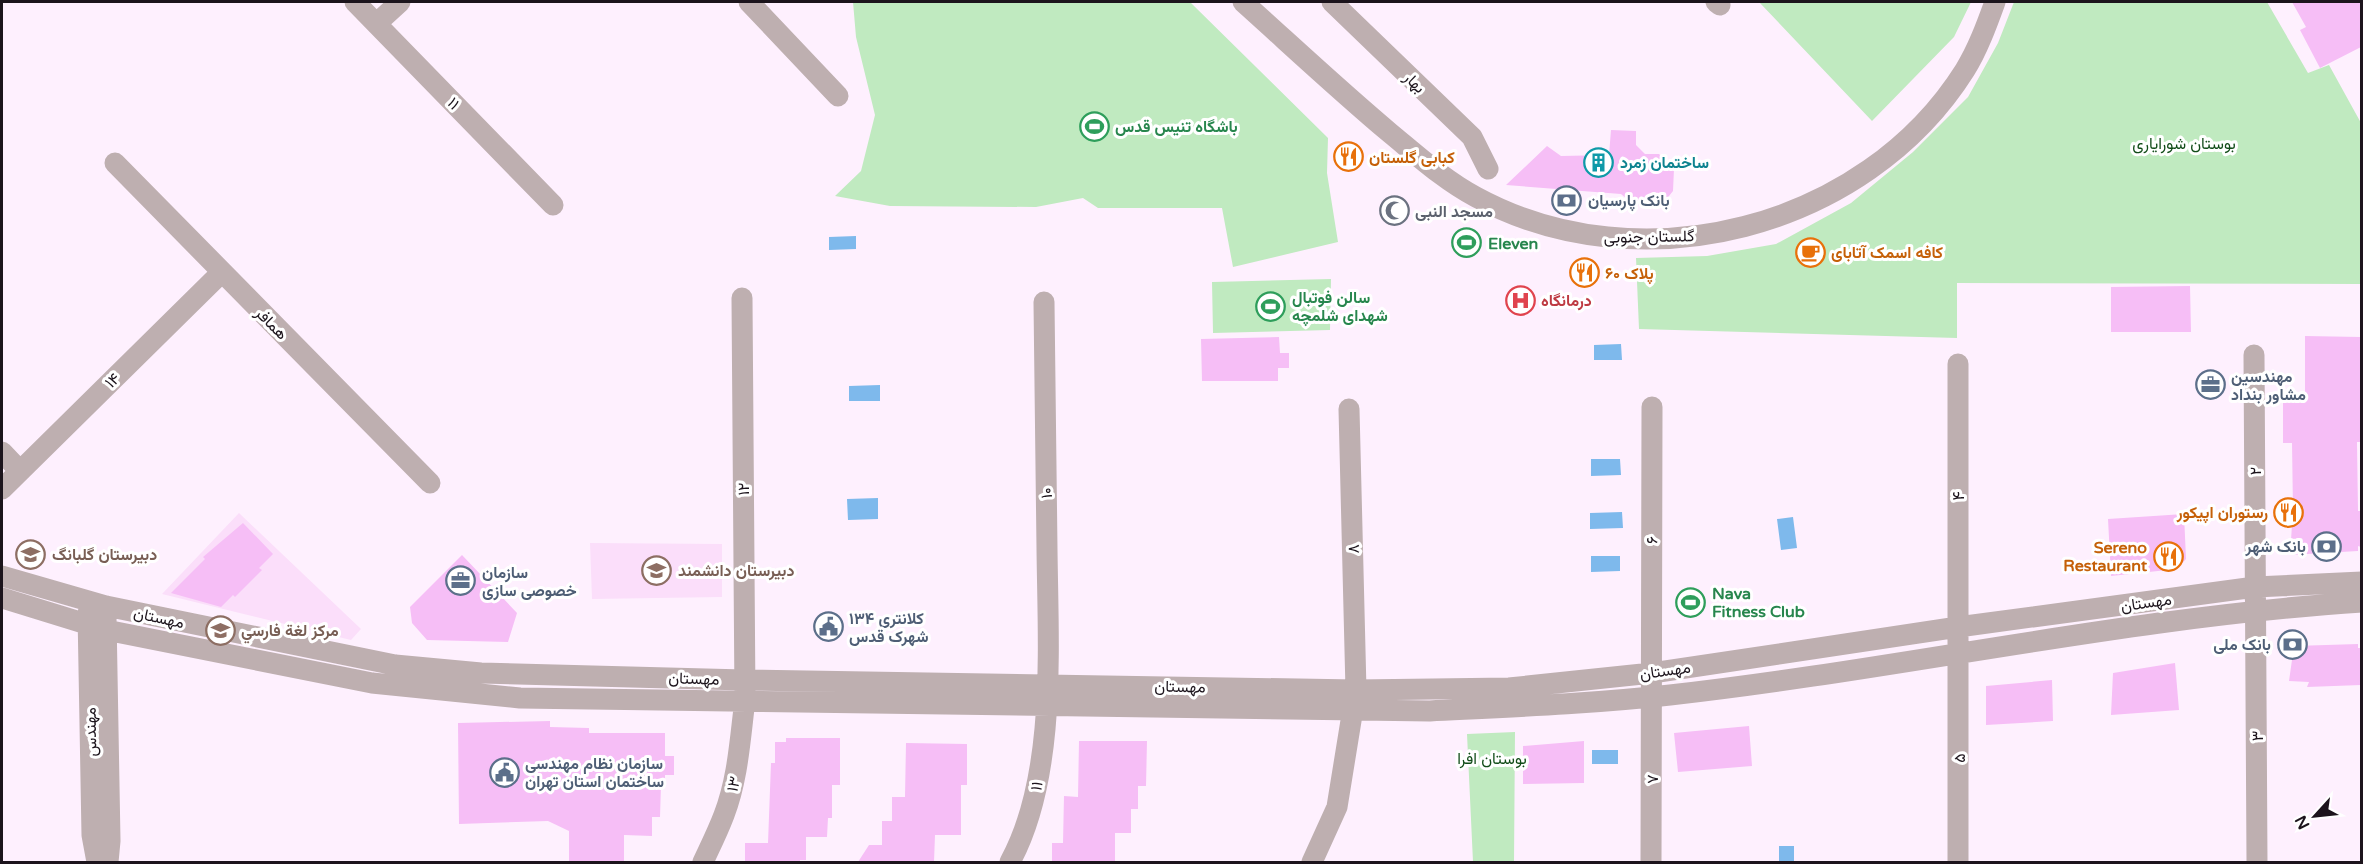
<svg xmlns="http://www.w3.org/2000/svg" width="2363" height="864" font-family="'Varela Round',Vazirmatn,sans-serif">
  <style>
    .built { fill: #fbdefa }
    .green { fill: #c0eac0 }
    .water { fill: #7eb9ec }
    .building { fill: #f6bef6 }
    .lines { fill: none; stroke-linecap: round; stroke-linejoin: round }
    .minor { stroke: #beafb0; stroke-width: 21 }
    .labels { text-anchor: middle; stroke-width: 6; stroke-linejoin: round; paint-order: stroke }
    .street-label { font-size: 16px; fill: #1c141c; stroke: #fff }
    .leisure-label { font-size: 16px; font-weight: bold; fill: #27864d; stroke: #fff; text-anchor: start }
    .park-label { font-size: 16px; fill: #114c18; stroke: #fff }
    .food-label { font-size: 16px; font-weight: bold; fill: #c56008; stroke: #fff; text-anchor: start }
    .culture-label { font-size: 16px; font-weight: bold; fill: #0d838f; stroke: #fff; text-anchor: start }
    .service-label { font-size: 16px; font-weight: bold; fill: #4e5e75; stroke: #fff; text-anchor: start }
    .worship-label { font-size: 16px; font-weight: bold; fill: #5b616d; stroke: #fff; text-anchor: start }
    .health-label { font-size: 16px; font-weight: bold; fill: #be3a42; stroke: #fff; text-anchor: start }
    .education-label { font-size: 16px; font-weight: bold; fill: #785e54; stroke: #fff; text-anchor: start }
  </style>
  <rect width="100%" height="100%" fill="#fef0fe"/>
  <!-- built -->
  <path class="built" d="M239,513L361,629L351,640L162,594Z
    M590,543L722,544V597L592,599Z"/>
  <!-- green -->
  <path class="green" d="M853,2H1190L1328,138L1327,173L1338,242L1233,267L1222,208H1098L1083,198L1036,207L890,206L835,196L861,171L875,115L856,37Z
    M1759,2H1971L1954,37L1872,121Z
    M2014,2H2267L2308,73L2329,65L2361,123V284L1957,283V338L1639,329L1636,258L1707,256L1776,244L1851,203L1913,152L1968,97L1998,43Z
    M1331,279L1330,330L1213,333L1212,282Z
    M1515,732L1514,862H1473L1467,734Z"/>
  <!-- water -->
  <path class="water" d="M856,236V249L829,250V237Z
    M1621,344L1622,360H1594V345Z
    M880,385V401H849V386Z
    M1591,459H1620L1621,475L1591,476Z
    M878,498V519L848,520L847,499Z
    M1622,512L1623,528L1590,529V513Z
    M1793,517L1797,548L1781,550L1777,519Z
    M1591,556H1620V571L1591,572Z
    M1592,750H1618V764H1592Z
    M1779,846H1794V862H1779Z"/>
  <!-- building -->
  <path class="building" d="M2292,2H2361V47L2320,68L2300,30L2306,27Z
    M1611,130L1636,131V145L1645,154H1659L1674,169L1673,191L1661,206L1634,205L1621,194L1506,185L1547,146L1561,156L1609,155Z
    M2190,286L2191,332H2111V287Z
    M2305,336L2361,337V442H2357L2358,511H2361V547L2358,546V551L2290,555L2293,510L2292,443H2283V398L2305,397Z
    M1279,337L1280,353H1289V368H1278V381H1202L1201,339Z
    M2184,514L2186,559L2177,569L2111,576L2108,519Z
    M243,523L273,554L259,568L262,570L235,597L233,595L221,607L171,593L205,559L203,557Z
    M462,555L517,613L508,642L427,640L412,623L410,607Z
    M2358,644V648H2361V685L2307,687L2309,682L2289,681L2294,646Z
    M2175,663L2179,710L2111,715L2113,673Z
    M2052,680L2053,721L1986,725V686Z
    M550,721V727L589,728V733H665V756H674V775H665V784H661L660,817H652V836L624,835V862H569V831L548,821L459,824L458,723Z
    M1749,726L1752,766L1678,772L1674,733Z
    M786,738H840V785H832V818H828L827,837H806V860H800V862H745V843H768L771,763H775V742H786Z
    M1079,741H1147L1146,786H1138V809H1131V833H1115V862H1052V843H1063L1064,796L1078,797Z
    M1584,741V783L1523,784V746Z
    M906,743L967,744V785H961V835H935L934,862H858L869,845H882V821H892V797H905Z"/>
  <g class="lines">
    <!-- minor -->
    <path class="minor" d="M355,2L553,205
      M749,2L838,96
      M1243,2C1292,46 1340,91 1390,133C1418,156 1444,180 1476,197C1640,286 1865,229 1965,70C1978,49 1987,24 1995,2
      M1332,2L1472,137L1488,169
      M1716,2L1720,5
      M377,23L400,2
      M115,163L430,483
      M2254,355L2257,862
      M2,452L20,471
      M2,489L222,272
      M2,576L106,606L395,665L481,673L744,680L1356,690L1509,688L1652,673L1958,627L2255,587L2362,582
      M2,598L106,630L372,683L520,698L1430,711C1510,707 1590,704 1670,695C1901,669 2129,617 2362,602
      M88,613L92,835L97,862
      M106,617L110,841L108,862
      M703,862C710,847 718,831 724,815C738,779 740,739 745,700L742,298
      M1010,862C1057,776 1048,645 1047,549C1046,467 1045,385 1044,302
      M1312,862L1337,807L1356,690L1349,409
      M1651,862L1652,407
      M1958,862V364"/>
  </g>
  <!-- icons -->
  <defs>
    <symbol id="stadium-ring" viewBox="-11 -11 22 22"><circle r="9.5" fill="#fff" stroke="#2e9e5b" stroke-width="1.5"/><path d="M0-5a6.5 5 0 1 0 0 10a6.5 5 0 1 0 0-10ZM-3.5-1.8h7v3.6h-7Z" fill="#2e9e5b"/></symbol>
    <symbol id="restaurant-ring" viewBox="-11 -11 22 22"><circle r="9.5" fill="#fff" stroke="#e8710a" stroke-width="1.5"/><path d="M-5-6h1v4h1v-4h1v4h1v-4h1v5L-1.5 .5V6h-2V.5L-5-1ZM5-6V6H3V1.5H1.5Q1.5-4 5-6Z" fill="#e8710a"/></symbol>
    <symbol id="building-ring" viewBox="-11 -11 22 22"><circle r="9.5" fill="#fff" stroke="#0f9aa8" stroke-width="1.5"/><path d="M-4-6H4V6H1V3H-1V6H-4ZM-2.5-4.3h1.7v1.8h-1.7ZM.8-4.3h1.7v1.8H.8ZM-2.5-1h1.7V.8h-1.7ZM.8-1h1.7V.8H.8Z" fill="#0f9aa8"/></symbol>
    <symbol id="bank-ring" viewBox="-11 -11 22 22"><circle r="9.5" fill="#fff" stroke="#5c6f8a" stroke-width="1.5"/><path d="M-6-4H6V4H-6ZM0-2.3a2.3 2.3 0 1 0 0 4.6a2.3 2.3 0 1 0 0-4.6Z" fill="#5c6f8a"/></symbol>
    <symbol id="mosque-ring" viewBox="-11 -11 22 22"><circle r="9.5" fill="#fff" stroke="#6b7280" stroke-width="1.5"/><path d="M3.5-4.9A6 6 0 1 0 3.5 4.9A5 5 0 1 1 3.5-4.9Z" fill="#6b7280"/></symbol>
    <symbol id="cafe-ring" viewBox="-11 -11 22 22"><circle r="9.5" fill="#fff" stroke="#e8710a" stroke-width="1.5"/><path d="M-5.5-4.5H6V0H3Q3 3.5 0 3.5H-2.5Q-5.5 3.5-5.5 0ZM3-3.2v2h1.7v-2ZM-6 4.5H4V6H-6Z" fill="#e8710a"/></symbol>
    <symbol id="hospital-ring" viewBox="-11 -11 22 22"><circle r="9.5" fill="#fff" stroke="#e0444e" stroke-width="1.5"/><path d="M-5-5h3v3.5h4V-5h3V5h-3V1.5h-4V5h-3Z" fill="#e0444e"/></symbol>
    <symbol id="office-ring" viewBox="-11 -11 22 22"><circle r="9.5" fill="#fff" stroke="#5c6f8a" stroke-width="1.5"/><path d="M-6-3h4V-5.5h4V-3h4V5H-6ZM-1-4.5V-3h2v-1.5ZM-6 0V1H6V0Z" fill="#5c6f8a"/></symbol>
    <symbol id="school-ring" viewBox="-11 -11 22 22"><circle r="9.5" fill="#fff" stroke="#8d6e63" stroke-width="1.5"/><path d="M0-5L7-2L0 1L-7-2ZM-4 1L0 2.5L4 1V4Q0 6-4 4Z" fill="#8d6e63"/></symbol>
    <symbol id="civic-ring" viewBox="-11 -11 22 22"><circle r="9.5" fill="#fff" stroke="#5c6f8a" stroke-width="1.5"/><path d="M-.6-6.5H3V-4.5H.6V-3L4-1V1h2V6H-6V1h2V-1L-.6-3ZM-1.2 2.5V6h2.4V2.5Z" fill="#5c6f8a"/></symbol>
    <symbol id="university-ring" viewBox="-11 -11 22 22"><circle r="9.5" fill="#fff" stroke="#8d6e63" stroke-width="1.5"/><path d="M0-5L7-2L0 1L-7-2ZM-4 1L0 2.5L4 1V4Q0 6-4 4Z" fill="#8d6e63"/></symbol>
  </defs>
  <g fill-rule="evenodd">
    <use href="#stadium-ring" x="1078" y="110" width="33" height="33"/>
    <use href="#restaurant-ring" x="1332" y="140" width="33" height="33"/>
    <use href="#building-ring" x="1582" y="146" width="33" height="33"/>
    <use href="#bank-ring" x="1550" y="184" width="33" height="33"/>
    <use href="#mosque-ring" x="1378" y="194" width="33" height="33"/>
    <use href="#stadium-ring" x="1450" y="226" width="33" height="33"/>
    <use href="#cafe-ring" x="1794" y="236" width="33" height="33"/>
    <use href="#restaurant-ring" x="1568" y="256" width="33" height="33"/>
    <use href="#hospital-ring" x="1504" y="284" width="33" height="33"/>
    <use href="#stadium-ring" x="1254" y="290" width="33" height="33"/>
    <use href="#office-ring" x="2194" y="368" width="33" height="33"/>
    <use href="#restaurant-ring" x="2272" y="496" width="33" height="33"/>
    <use href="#bank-ring" x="2310" y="530" width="33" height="33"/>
    <use href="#school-ring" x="14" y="538" width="33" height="33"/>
    <use href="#restaurant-ring" x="2152" y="540" width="33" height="33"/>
    <use href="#school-ring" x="640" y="554" width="33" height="33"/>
    <use href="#office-ring" x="444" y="564" width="33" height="33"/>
    <use href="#stadium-ring" x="1674" y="586" width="33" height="33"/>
    <use href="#civic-ring" x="812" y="610" width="33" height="33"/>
    <use href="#university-ring" x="204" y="614" width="33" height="33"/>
    <use href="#bank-ring" x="2276" y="628" width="33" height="33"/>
    <use href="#civic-ring" x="488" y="756" width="33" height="33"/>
  </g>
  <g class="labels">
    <!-- street labels -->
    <g class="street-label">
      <text transform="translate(1415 82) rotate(44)" y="6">بهار</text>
      <text transform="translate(454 103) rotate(46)" y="6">۱۱</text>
      <text transform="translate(1649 236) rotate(-1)" y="6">گلستان جنوبی</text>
      <text transform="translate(272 323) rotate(45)" y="6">همافر</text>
      <text transform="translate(112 380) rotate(-44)" y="6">۱۴</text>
      <text transform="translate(2255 471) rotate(-90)" y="6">۲</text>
      <text transform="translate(743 489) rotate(-90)" y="6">۱۲</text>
      <text transform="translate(1046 493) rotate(-91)" y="6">۱۰</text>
      <text transform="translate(1958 496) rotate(-90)" y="6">۴</text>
      <text transform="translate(1652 540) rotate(-90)" y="6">۶</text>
      <text transform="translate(1353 549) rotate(-91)" y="6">۸</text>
      <text transform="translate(2146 602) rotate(-8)" y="6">مهستان</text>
      <text transform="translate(159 617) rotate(12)" y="6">مهستان</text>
      <text transform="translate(1665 670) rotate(-8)" y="6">مهستان</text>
      <text transform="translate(694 678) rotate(2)" y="6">مهستان</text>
      <text transform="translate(1180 686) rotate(1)" y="6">مهستان</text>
      <text transform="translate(90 732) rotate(-91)" y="6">مهندس</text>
      <text transform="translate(2257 736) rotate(-90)" y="6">۳</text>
      <text transform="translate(1959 758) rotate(-90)" y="6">۵</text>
      <text transform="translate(1652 779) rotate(-90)" y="6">۷</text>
      <text transform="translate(733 784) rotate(-76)" y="6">۱۳</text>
      <text transform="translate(1036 786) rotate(-78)" y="6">۱۱</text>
    </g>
    <!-- leisure labels -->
    <g class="leisure-label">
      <text x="1115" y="132">باشگاه تنیس قدس</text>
      <text x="1488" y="249">Eleven</text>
      <text x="1292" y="303">سالن فوتبال<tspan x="1292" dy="18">شهدای شلمچه</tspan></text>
      <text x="1712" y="599">Nava<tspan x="1712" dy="18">Fitness Club</tspan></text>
    </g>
    <!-- park labels -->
    <g class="park-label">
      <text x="2184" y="149">بوستان شورایاری</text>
      <text x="1492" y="764">بوستان افرا</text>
    </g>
    <!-- food labels -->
    <g class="food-label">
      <text x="1369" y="163">کبابی گلستان</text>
      <text x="1831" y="258">کافه اسمک آتابای</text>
      <text x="1605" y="279">پلاک ۶۰</text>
      <text x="2268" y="518" text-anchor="end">رستوران اپیکور</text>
      <text x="2147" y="553" text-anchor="end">Sereno<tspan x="2147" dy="18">Restaurant</tspan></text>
    </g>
    <!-- culture labels -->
    <g class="culture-label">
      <text x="1620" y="168">ساختمان زمرد</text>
    </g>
    <!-- service labels -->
    <g class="service-label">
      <text x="1588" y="206">بانک پارسیان</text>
      <text x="2231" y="382">مهندسین<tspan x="2231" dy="18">مشاور بنداد</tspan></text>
      <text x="2306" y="552" text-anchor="end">بانک شهر</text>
      <text x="482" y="578">سازمان<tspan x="482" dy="18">خصوصی سازی</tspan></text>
      <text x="849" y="624">کلانتری ۱۳۴<tspan x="849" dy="18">شهرک قدس</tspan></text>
      <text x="2271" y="650" text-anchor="end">بانک ملی</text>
      <text x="525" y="769">سازمان نظام مهندسی<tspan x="525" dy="18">ساختمان استان تهران</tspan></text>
    </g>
    <!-- worship labels -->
    <g class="worship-label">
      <text x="1415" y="217">مسجد النبی</text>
    </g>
    <!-- health labels -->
    <g class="health-label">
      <text x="1541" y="306">درمانگاه</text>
    </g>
    <!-- education labels -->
    <g class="education-label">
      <text x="52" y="560">دبیرستان گلبانگ</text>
      <text x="678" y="576">دبیرستان دانشمند</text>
      <text x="241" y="636">مركز لغة فارسي</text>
    </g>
  </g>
  <!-- border -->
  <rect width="2363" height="864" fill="none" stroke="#1c141c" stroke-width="6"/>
  <!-- north arrow -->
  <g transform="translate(2315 816) rotate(243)" stroke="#ffffff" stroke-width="4.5" paint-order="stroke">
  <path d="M0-4.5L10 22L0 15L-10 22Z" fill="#1c141c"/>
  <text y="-9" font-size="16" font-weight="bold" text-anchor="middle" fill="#1c141c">N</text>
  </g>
</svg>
